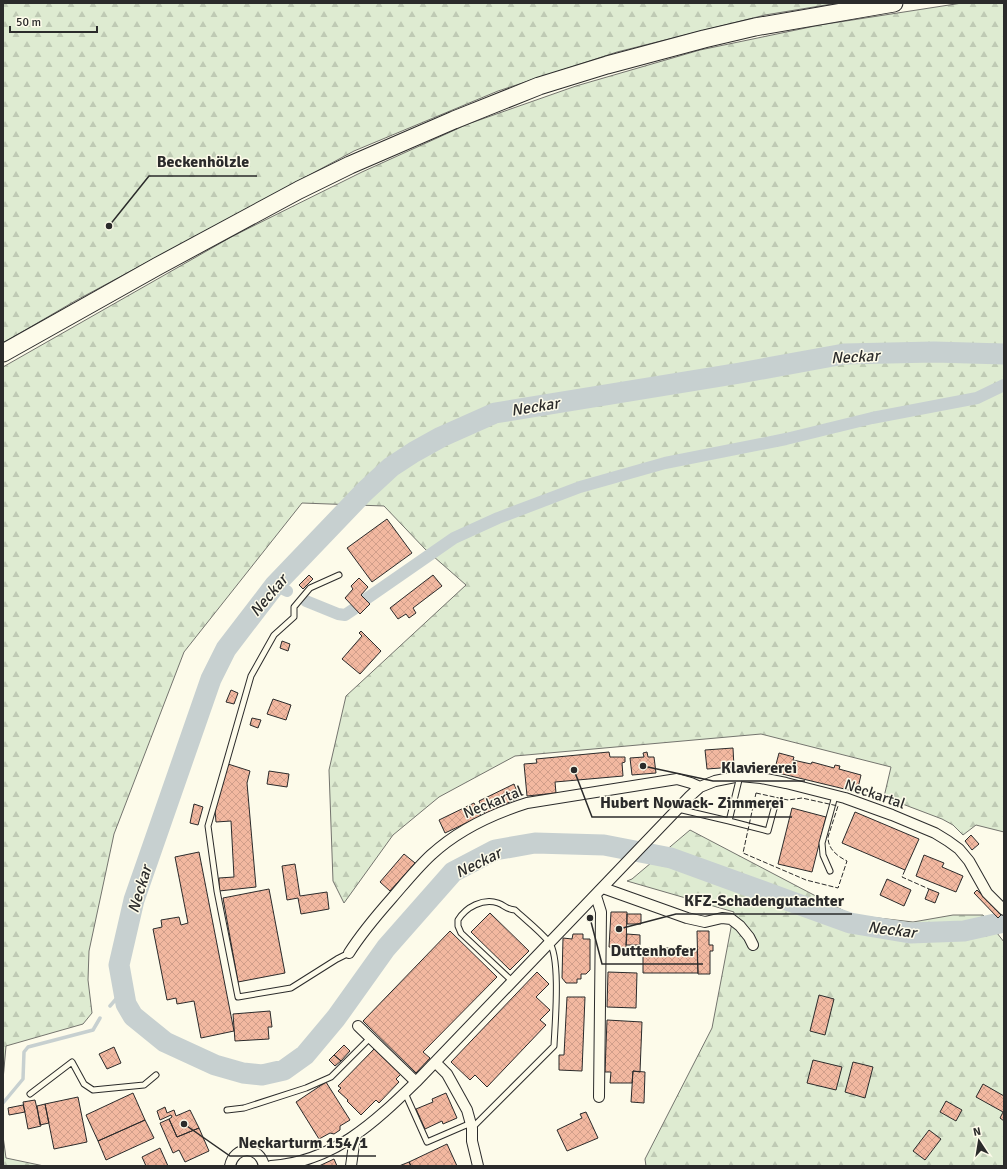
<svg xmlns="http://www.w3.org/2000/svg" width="1007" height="1169" font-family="Signika,sans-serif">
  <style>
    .forest { fill: url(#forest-firs); stroke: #74746e }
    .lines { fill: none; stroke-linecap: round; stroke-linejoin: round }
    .stream { stroke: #c7d0d0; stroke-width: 3.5 }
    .canal { stroke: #c7d0d0; stroke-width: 12 }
    .river { stroke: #c7d0d0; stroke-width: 21 }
    .building { fill: url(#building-cross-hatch); stroke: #2b2b2b }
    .lane-casing { stroke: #2b2b2b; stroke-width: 7 }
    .street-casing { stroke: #2b2b2b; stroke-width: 12 }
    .primary-casing { stroke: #2b2b2b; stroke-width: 19 }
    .lane { stroke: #fdfbea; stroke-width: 5 }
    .street { stroke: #fdfbea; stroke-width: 10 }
    .primary { stroke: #fdfbea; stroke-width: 17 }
    .fence { stroke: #2b2b2b; stroke-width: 1; stroke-dasharray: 5 2; stroke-linecap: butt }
    .labels { text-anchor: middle; stroke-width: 3; stroke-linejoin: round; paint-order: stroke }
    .street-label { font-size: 15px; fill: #2b2b2b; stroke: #fdfbea }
    .water-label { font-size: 16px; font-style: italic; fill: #2b2b2b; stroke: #fdfbea }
    .leader { fill: none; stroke: #2b2b2b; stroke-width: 1.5 }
    .callout-dot { fill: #2b2b2b; stroke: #fdfbea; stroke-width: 1.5 }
    .callout-label { font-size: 16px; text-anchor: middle; font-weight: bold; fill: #2b2b2b; stroke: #fdfbea; stroke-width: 3; stroke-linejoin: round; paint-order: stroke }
  </style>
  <defs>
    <pattern id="forest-firs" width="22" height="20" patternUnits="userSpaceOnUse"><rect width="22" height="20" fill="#deebd1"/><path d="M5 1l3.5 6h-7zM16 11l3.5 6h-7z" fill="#bfcab4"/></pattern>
    <pattern id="building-cross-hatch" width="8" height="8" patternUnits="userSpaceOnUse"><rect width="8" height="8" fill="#f2b8a0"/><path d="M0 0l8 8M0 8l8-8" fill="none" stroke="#d09e8a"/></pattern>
  </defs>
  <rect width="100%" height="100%" fill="#fdfbea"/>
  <!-- forest -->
  <path class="forest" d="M3,3H838L765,15L617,52L498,91L354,151L75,301L3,343Z
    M962,3H1004V832L976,825L963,835L953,825L942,819L884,797L891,767L761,734L515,756L439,797L393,835L344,903L333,881L329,770L346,696L466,585L425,549L384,506L302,503L184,652L114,834L89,951L88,980L92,1013L83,1024L6,1046L3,1080V367L233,236L362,172L468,124L576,86L700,50L820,25Z
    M690,830L852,915L913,922L953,915H983L1004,942V1166H646L645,1159L712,1028L734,912L627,881L632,879Z
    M3,1136L6,1158L44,1166H3Z"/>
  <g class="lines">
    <!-- stream -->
    <path class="stream" d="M110,1006L123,991
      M3,1103L23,1079L24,1052L28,1047L93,1030L100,1018"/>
    <!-- canal -->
    <path class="canal" d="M275,585L287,591
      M366,599L454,538L498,518L580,487L665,463L786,439L872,418L977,398L1004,385
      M306,601L338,614L345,615L354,609"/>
    <!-- river -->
    <path class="river" d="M1004,354L934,352L844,354L740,373L495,413L441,437L414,452L391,467L364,492L275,585L226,649L211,679L134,900L119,965L126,1004L133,1016L165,1042L215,1065L243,1073L262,1075L284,1070L305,1055L336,1018L386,948L453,872L495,850L535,843L604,845L671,858L850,923L910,933L964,931L1004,922"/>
  </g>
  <!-- building -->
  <path class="building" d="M387,519L412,553L372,582L347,548Z
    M309,575L313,579L303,589L299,585Z
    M433,575L442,586L413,608L416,613L409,618L406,614L398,619L390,608Z
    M359,578L368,587L361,595L370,604L360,614L345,598L353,589L351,586Z
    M361,631L381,651L360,674L342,659L362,636L359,633Z
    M282,641L290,644L288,651L280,648Z
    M231,690L238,693L234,704L226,702Z
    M273,699L291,705L286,720L267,714Z
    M252,718L261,720L258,728L250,725Z
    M733,748L734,767L707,769L705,750Z
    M609,752L610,757H625V762L622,763L623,776L555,782L556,793L527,796L524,764L537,763L536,759Z
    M647,752L648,757H654L656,773L632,775L630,758L644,757L643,753Z
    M779,753L794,757L793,760L811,764L812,762L834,768L835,765L840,766L839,769L861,775L857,792L774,772Z
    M228,764L250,771L247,783L256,887L219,891V878L234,877L231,821L216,822L215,810Z
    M269,771L289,774L287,787L267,784Z
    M514,784L520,797L485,814L479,801Z
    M474,803L481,816L445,833L439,820Z
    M194,804L203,807L198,825L190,823Z
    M792,808L826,817L812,872L778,864Z
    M855,812L919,839L905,870L842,843Z
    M971,835L979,844L972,850L965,841Z
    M199,852L234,1031L201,1038L194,1001L177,1004L176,998L167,1000L153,929L162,927L161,920L179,917L181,925L188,923L175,857Z
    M404,854L415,863L390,891L380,882Z
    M924,855L944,863L942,867L963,876L956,892L916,876Z
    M295,864L300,896L327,892L329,909L301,914L298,898L287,900L282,866Z
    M887,879L911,890L904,906L880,895Z
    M269,889L285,973L238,982L223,898Z
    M929,889L939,893L935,903L925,899Z
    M977,890L1001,915L998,918L974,893Z
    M611,912H627L626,948L609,947Z
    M490,913L529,951L510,970L471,932Z
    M627,914H641V924H627Z
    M450,931L497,977L423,1052L430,1058L416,1073L363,1021Z
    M697,931H709V945H713V951H710V974H698Z
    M573,934H583V939H590V970L586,974H581V979H577V983H566L562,978L563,938L572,939Z
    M627,934L640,935V945H626Z
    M643,948H697L698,973H643Z
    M537,972L549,984L536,997L550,1010L540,1020L546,1025L487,1087L475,1075L470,1080L451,1062Z
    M608,972L637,973L636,1008L607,1007Z
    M819,995L834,999L825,1035L810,1031Z
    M567,997H585L582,1071L559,1070V1055H564Z
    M270,1011L272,1027H268L269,1039L235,1041L233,1014Z
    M607,1020L642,1022L640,1072L633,1071L632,1083H610L611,1072H605Z
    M344,1045L350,1051L341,1061L334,1055Z
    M114,1047L121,1063L107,1069L99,1054Z
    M374,1049L401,1074L396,1079L399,1082L379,1103L376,1100L361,1115L347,1101L348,1100L338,1091L341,1088L338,1086Z
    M334,1055L341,1061L335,1066L329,1060Z
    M813,1060L842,1067L836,1090L807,1083Z
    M853,1062L873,1067L865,1098L845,1092Z
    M633,1071L645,1072L644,1103L631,1102Z
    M326,1082L350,1120L340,1126V1130L334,1134L330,1133L319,1139L296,1102Z
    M983,1084L1004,1096V1121L1000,1118L1003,1112L976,1097Z
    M133,1093L145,1120L98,1141L86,1115Z
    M446,1093L457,1118L443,1124L442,1121L425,1129L416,1109L433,1102L432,1099Z
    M78,1097L87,1142L54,1149L45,1104Z
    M35,1100L41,1126L28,1129L23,1102Z
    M946,1101L962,1110L956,1121L940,1112Z
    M45,1104L49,1123L40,1125L37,1106Z
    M23,1105L25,1112L9,1115L8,1108Z
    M165,1107L167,1113L174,1110L176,1116L190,1110L199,1128L177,1137L169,1119L172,1117L171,1115L160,1120L157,1111Z
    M586,1112L598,1138L567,1151L557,1130L582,1118L580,1114Z
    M169,1119L177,1137L199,1128L209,1151L185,1162L179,1150L173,1153L160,1123Z
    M145,1120L154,1138L106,1160L98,1141Z
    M929,1130L941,1139L925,1160L913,1151Z
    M447,1144L457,1166H411L409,1162Z
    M160,1148L168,1166H146L142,1157Z
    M334,1159L337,1166H319Z
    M409,1162L411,1166H399Z"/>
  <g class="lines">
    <defs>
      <path id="lane" d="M339,575L310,588L294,607V617L274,635L251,676L208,826L217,891L238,997L291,988L337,959L349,953
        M678,809L729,821L740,776
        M729,821L768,831L775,805
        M830,871L823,855L822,843L835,796
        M405,1093L427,1142L471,1123
        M30,1094L72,1062L84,1084L93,1090L144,1085L156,1075
        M227,1110L244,1108L306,1088L331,1077L370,1038
        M472,1128L554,1046C555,1024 561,957 549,942C540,931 526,920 515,910C505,909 506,906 498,903C483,898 466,907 458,920V926L461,933L512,981"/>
      <path id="street" d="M603,888L687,918L705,922L722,918L731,919L740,926L749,937L753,945
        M596,896L601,912L599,1097
        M349,953C361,934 377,915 392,898C405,883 417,868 431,855C458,830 492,814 527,803L677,779L691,783L700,787
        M358,1026L416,1082
        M435,1062L447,1074L467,1110L472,1128V1141L478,1166
        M230,1166C234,1145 260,1145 264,1166
        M271,1166C333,1162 374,1123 416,1082L690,796L700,787L715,781L740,776L761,778L786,783L845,798L892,815L935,833L948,841L959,849L969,861L987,893L1004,910
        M351,1166L355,1137"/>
      <path id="primary" d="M3,353L158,266L299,190L350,165L454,120L539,86L607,65L704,39L755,27L894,3"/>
    </defs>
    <!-- lane casing -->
    <use href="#lane" class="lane-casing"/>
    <!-- street casing -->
    <use href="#street" class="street-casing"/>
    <!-- primary casing -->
    <use href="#primary" class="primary-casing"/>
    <!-- lane -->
    <use href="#lane" class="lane"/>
    <!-- street -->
    <use href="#street" class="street"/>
    <!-- primary -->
    <use href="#primary" class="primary"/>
    <!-- fence -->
    <path class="fence" d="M756,793L788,800L802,798L838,806L828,837C828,849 837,856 847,861L838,888L806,880L743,853Z
      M905,870L902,877L929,889"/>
  </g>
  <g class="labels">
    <!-- street labels -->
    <g class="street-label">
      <text transform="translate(875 794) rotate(19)" y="5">Neckartal</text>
      <text transform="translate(493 802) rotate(-22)" y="5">Neckartal</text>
    </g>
    <!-- water labels -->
    <g class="water-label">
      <text transform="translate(855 356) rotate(-3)" y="6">Neckar</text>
      <text transform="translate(535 406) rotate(-9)" y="6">Neckar</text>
      <text transform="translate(268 595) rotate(-50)" y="6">Neckar</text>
      <text transform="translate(478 862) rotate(-26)" y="6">Neckar</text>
      <text transform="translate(139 889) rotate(-73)" y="6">Neckar</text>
      <text transform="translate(892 929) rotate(7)" y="6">Neckar</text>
    </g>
  </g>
  <!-- callouts -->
  <path class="leader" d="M109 226L149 176H257M643 766L713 781H805M574 770L592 817H792M619 929L676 914H852M590 918L602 964H703M184 1124L230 1156H376"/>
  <g class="callout-dot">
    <circle cx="109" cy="226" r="4"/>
    <circle cx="643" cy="766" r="4"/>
    <circle cx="574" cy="770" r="4"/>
    <circle cx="619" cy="929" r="4"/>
    <circle cx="590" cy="918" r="4"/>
    <circle cx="184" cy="1124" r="4"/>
  </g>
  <g class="callout-label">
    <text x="203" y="167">Beckenhölzle</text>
    <text x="759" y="773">Klaviererei</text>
    <text x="692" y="808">Hubert Nowack- Zimmerei</text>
    <text x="764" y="906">KFZ-Schadengutachter</text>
    <text x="653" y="956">Duttenhofer</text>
    <text x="303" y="1148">Neckarturm 154/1</text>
  </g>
  <!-- border -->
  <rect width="1007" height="1169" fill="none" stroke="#2b2b2b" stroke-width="8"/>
  <!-- north arrow -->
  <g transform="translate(979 1141) rotate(348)" stroke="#fdfbea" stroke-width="3" paint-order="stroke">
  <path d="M0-3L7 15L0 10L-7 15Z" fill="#2b2b2b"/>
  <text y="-6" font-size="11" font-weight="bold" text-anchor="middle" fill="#2b2b2b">N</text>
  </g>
  <!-- scale -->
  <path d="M10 26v6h87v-6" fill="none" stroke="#2b2b2b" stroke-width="2"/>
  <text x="16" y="26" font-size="12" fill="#2b2b2b" stroke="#fdfbea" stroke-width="3" paint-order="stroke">50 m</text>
</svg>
